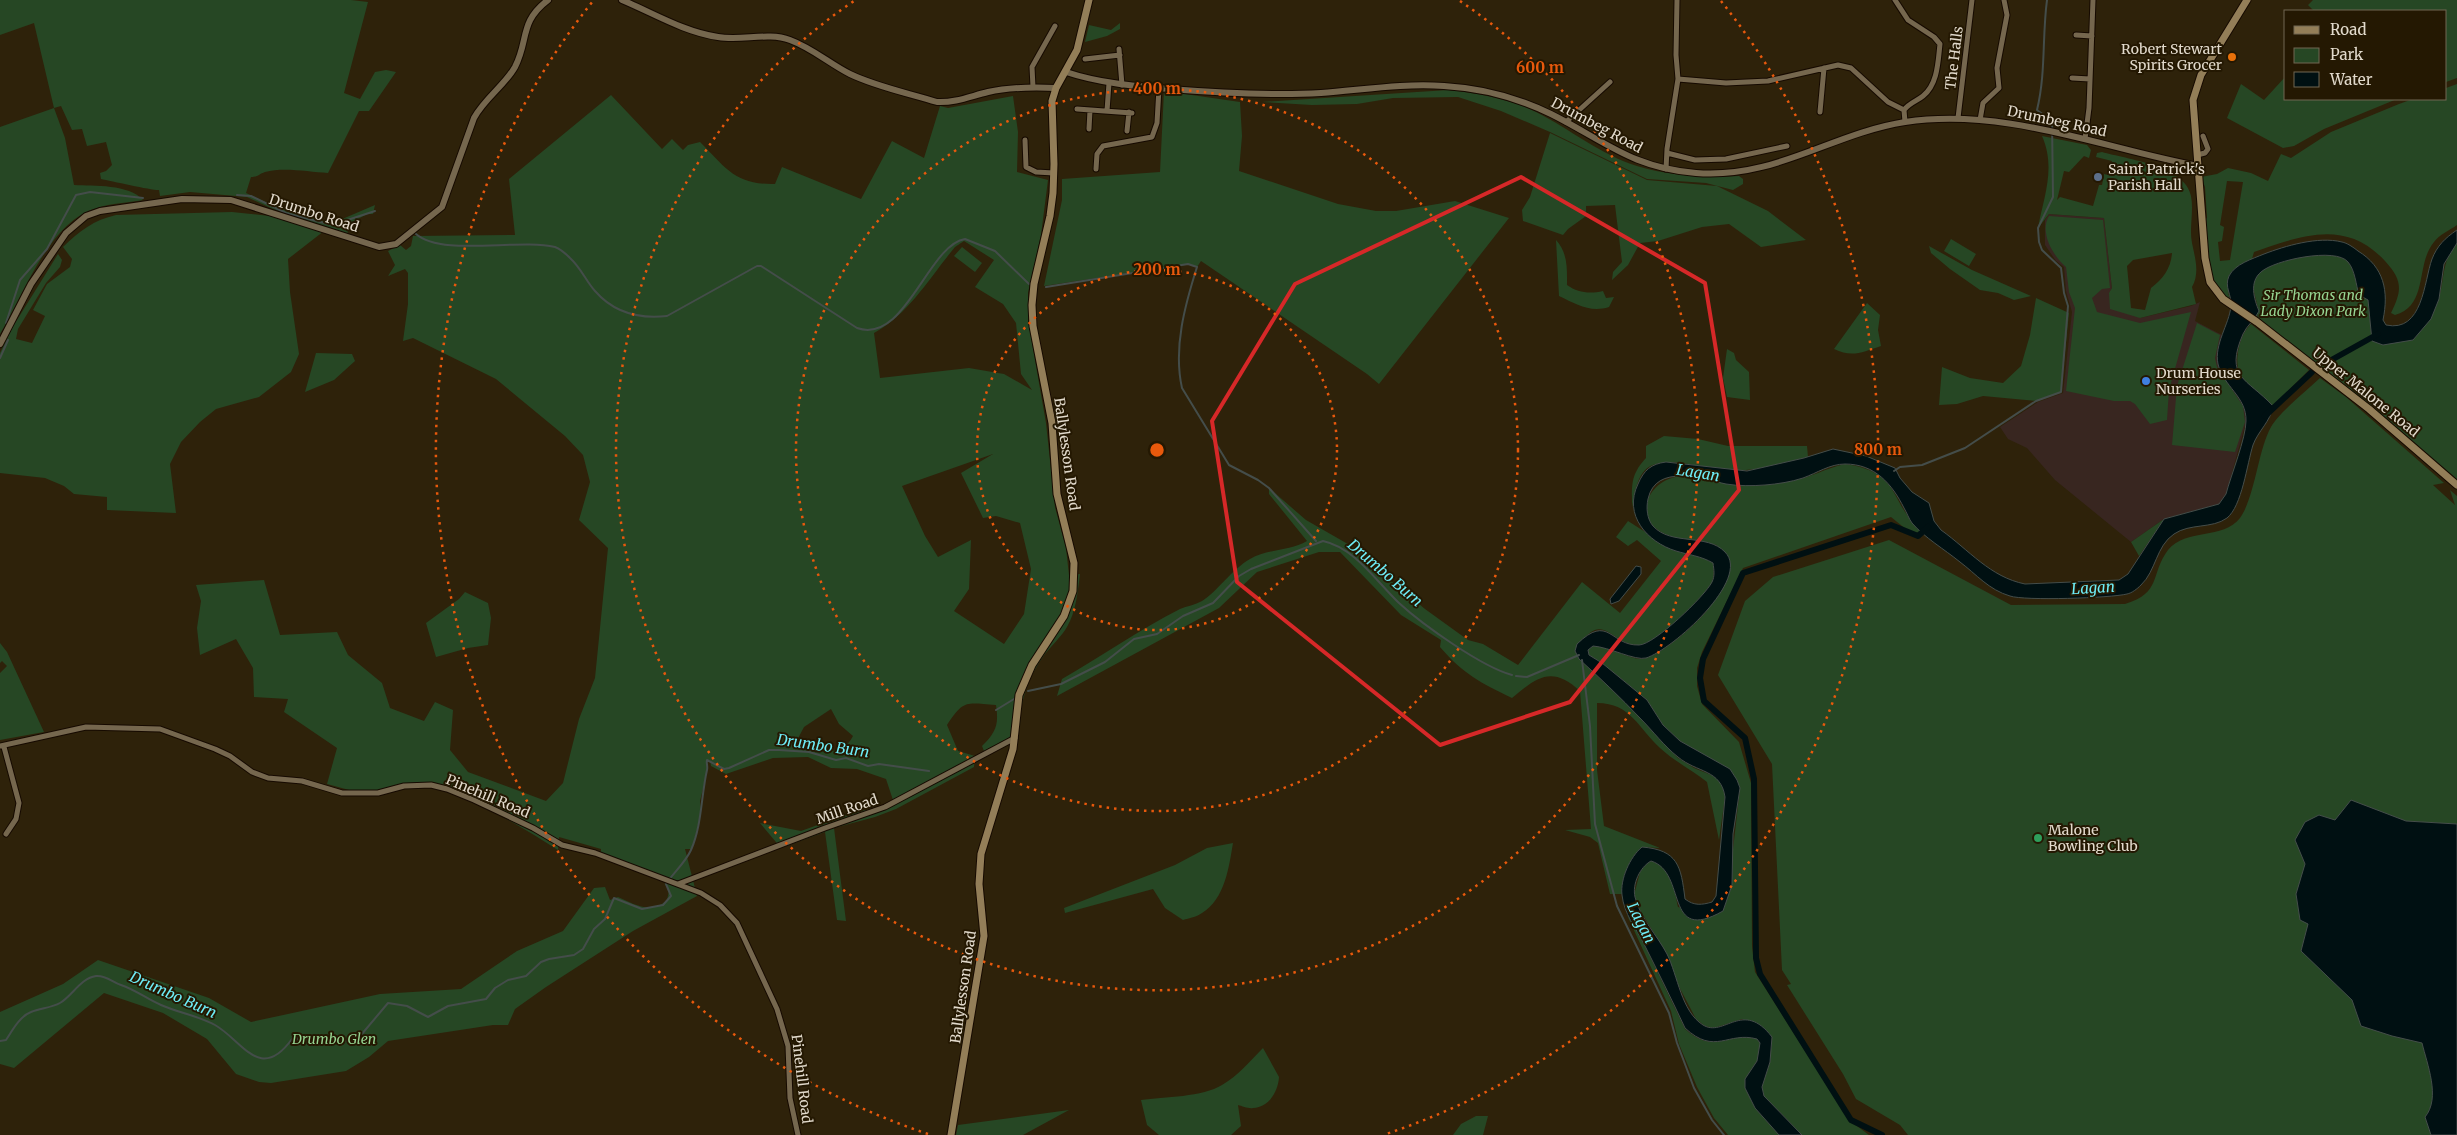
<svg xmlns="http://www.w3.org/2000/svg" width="2457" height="1135" font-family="Merriweather,serif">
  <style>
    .commercial { fill: #382620 }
    .green { fill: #264724; fill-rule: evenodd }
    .water { fill: #001012; stroke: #444d4a }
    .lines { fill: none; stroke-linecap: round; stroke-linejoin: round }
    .stream { stroke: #444d4a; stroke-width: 2 }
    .canal { stroke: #001012; stroke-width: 6 }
    .minor-casing { stroke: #160a00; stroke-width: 7 }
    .tertiary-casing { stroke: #160a00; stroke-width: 8 }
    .secondary-casing { stroke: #160a00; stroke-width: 9 }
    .minor { stroke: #75674e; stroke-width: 5 }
    .tertiary { stroke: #75674e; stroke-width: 6 }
    .secondary { stroke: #937e58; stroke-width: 7 }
    .marked { fill: none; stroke: #d62828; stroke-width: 4; stroke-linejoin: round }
    .ring { fill: none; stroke: #e8590c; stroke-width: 2.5; stroke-dasharray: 2.5 5 }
    .food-dot { fill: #e8710a; stroke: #241802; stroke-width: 2 }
    .service-dot { fill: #5c6f8a; stroke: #241802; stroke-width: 2 }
    .shop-dot { fill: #3f7fe0; stroke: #241802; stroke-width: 2 }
    .leisure-dot { fill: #2e9e5b; stroke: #241802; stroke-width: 2 }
    .labels { text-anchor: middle; stroke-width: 4; stroke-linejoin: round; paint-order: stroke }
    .poi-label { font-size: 14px; fill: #e2dacc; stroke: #241802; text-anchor: start }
    .street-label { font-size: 14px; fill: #e2dacc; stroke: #241802 }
    .park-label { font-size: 14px; font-style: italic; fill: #96d592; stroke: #241802 }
    .water-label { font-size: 15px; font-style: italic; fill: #6eedf7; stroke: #241802 }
    .centre { fill: #e8590c; stroke: #241802; stroke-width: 2.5 }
    .ring-label { font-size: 15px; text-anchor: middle; font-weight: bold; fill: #e8590c; stroke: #241802; stroke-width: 4; stroke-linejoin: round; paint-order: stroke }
  </style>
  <rect width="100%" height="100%" fill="#2e220a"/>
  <!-- commercial -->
  <path class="commercial" d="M2049,214L2104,218L2112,288L2109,294L2140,318L2191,306L2200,302L2195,321L2222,335L2217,357L2219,368L2245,405L2246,422L2226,494L2219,504L2164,519L2131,542L2055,480L2027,448L2008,439L2000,427L2038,402L2063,393L2072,312L2066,291L2064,267L2056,261L2045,245V220Z"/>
  <!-- green -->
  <path class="green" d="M0,0H351L368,2L344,93L360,99L375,72L386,70L396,72L369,111H359L328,173C309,172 284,167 265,172C259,174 258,177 251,177L246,193L272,205H279L325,222L340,220L375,205L373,214H367L347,225L348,235L273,209L247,197L190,192L160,196L159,190C155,191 111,181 101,179L100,173L106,171L112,165L106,142L87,146L82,129L72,130L61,106L54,108L65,138L74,185C94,186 129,184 143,200C128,203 112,203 97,208C49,221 23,296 0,334V127L54,108L34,23L0,35Z
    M2313,0H2457V78L2446,82V11H2314L2308,5Z
    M1120,23V29L1107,36L1085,42L1089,25L1111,30Z
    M2286,76V99H2397L2324,129L2294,146L2283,148L2227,118L2241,84L2264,100Z
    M2457,84V225C2450,230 2439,235 2434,242C2415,265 2429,305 2395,315L2391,313C2402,290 2403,281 2385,261C2346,219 2303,235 2254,252L2252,259C2231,270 2223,280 2231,303L2211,281L2204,220L2207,218L2205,187L2201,177L2217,174L2228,168L2251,173L2268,181L2281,154L2291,158L2331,132L2399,104L2413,99H2446V88ZM2227,181L2243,182L2230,260L2220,261L2218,242L2222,241L2224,227L2220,225Z
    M1448,90C1477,93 1510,99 1536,112C1570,129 1601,155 1637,166C1670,176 1705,178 1739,176L1743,179V184L1733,190L1706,183L1647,179L1550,132L1501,111L1458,97L1393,98L1357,104L1312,105L1262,102Z
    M1164,91L1240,102L1242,136L1239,171L1338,204L1376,211H1396L1455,201L1509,218L1379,384L1367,374L1201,261L1197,267L1188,264L1044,286L1062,200V179L1160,172Z
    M611,95L662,149L672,139L683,150L688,145L700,142C726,168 735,185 775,184L782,167L861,199L892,141L924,158L940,106L948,108L1013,96L1018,132L1017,172L1048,180L1041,235L1028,293V320L1046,423L1055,507L1066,548L1069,575L1080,574C1078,590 1076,612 1067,627C1061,637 1052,645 1045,654C1029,676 1020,699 1020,726L1010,737L984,751L982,746C996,732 999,725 996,705C966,703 964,699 947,725L958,751L975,756L974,767L896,809L875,817L834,828L846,921L837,920L825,832L781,848L760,823L801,831L848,814L882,806L893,800L886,779L857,769L831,768L808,757L773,758L726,774L711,766L710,760H707L708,768L700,801L701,813L692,849H685L697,896L633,931L546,987L515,1009L508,1025H493L388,1041L369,1057L346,1071L271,1083L259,1082L236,1074L207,1039L163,1013L104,993L14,1068L0,1064V1012L63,984L98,960L209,998L251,1022L380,994L461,989L517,951L563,931L594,888L605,887L610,900L618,897C634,904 651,915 667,900L669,891L664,882L601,857V849L559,837L558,850C520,826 475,798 432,788L430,783H405L379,791L349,790L327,784L337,748L284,712L288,699L254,697L253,668L236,639L200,655L197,628L201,601L196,585L264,580L280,635L337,632L348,655L382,683L390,708L424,721L435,702L453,710L450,750L468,772L546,801L563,783L579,719L595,678L608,548L579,520L590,482L583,455L565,436L496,379L413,338L403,341L408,304V273L405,269L388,276L395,265L388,251L400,245L406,250L411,246L413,236L515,235L509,179ZM964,241L994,260L975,287L1003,304L1016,323L1021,374L1032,390L1004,374L969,368L880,378L874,333C909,314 930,277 955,247ZM993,454L961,473L983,518L996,516L1020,523L1031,569L1024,614L1004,644L954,611L969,589L971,540L938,557L925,536L902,486ZM831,709L839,724L853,736C840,761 816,748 795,744L804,727Z
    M1550,133L1647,180L1717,186L1768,211L1806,240L1761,247L1729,224L1702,227L1658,241L1640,243L1628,265L1612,280L1613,272L1622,262L1615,205L1586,206V216L1568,229L1563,235L1523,221L1522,210L1530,197Z
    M2042,136L2087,145L2091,150L2089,158L2084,156L2069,172L2064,171L2057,200L2060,197L2093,206L2099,185H2102L2104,174L2108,175L2112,161L2096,157L2097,153L2102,152C2126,159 2186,166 2191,196C2194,211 2189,228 2192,243C2195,258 2200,273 2192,287L2196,304L2140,318L2110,309L2109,293L2112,288L2104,218L2049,214L2038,228C2044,196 2056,168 2042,136ZM2172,253C2171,268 2163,279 2151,288L2145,310L2131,308L2127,266L2133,260Z
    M232,212L270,216L324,231L288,259L290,292L299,354L291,372L259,397L216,409L200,422L181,442L170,464L176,513L107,510V497L74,494L64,486L45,478L0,473V353L12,328L58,254L62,260L60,267L46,283L18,329L16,339L32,343L45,316L33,310L47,284L70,267L72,259L63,247C79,231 94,220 116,215Z
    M2049,216L2103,220L2110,288L2102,289L2092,298L2097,312L2140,323L2191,312L2169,390L2167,420L2150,424L2135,404L2130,401H2114L2066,391L2075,308L2069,292L2066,267C2053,256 2039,232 2049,216Z
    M1951,239L1976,254L1969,266L1944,251Z
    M1556,240C1568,253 1567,269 1567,285C1578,293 1590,294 1603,291L1606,298L1614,297L1609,307C1590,313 1576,304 1559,296Z
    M2457,243V483L2310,364L2257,316C2262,303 2245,287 2260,272C2273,260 2336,247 2348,262C2355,270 2356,285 2359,295L2368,300L2372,341L2413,340C2424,327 2433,317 2438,301C2445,281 2441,260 2457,243Z
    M1929,246L1972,270L2031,296L2014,300L1998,293L1980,290L1950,269L1931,253Z
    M962,247L982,263L975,272L954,256Z
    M2036,298L2069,313L2061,392L2036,401L1983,396L1957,404L1939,405L1942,367L1970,378L2003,383L2021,366L2030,335Z
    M1867,303L1880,315L1878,330L1881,346C1863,352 1852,358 1834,349Z
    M2197,323L2220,335L2215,358L2217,367L2243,406L2245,422L2235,452L2172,445L2177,386Z
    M2251,324L2309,370L2273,406C2254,386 2233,382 2238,352C2240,341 2243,332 2251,324Z
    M1727,349L1734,353L1736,360L1749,372L1750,400L1727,397L1723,378Z
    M316,353L352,354L355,361L334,380L305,392Z
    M2320,378L2346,397L2444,483L2433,485L2455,505L2450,490L2457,496V1135H1908L1900,1125L1856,1099L1843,1074L1787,985L1791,984L1782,970L1772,764L1718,675L1745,601L1773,577L1889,540L2011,605L2125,604C2162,593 2150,574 2168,550C2186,528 2223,540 2240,518C2255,497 2258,450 2271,427C2279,413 2307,390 2320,378Z
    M1664,436L1698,439L1728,446H1807L1808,457C1781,464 1754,472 1725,470C1703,469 1678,458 1656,464C1637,468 1635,493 1632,508C1632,486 1630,475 1646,458V446Z
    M1845,464C1902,472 1888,501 1921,531L1918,533L1907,530L1891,517L1743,568L1702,652L1697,668V686L1702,704L1739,742L1751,783L1752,946L1755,972L1849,1120L1869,1135H1802L1764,1096L1762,1087L1770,1062L1772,1037L1742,1019L1714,1028L1705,1026L1696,1019L1675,979L1666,953L1640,910L1634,895L1640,872L1645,865L1651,861C1672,867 1674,888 1678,907L1714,916L1732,858L1740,788L1737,780L1680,741L1663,725L1647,700L1602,663L1589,655L1588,650L1593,646C1612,647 1628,659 1641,659C1658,659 1705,618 1712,603C1716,594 1716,557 1717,545C1700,542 1677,541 1661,532C1634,516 1647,484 1675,477C1699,471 1721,486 1746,486C1761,486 1776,484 1791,481C1810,478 1826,468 1845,464Z
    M1269,488L1306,520L1367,555L1384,575L1425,609L1468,640L1483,644L1518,665L1582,582L1620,613L1661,561L1637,540L1628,546L1616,537L1628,521L1675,551L1702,557L1713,563C1714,570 1714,576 1712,582C1705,596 1654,645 1640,645C1610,647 1604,605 1575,651L1579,659L1623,700L1678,758L1694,768L1716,777L1723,785L1725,797L1719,840L1707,782C1692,770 1674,761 1660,748C1639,729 1631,703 1597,703V770L1604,826L1660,848L1642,847L1625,873L1622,894H1610L1598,843L1590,837L1565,830L1591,829L1580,691C1552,665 1537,677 1512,698C1481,683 1463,674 1440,647L1441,640L1401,615L1340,552H1319L1257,572L1219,608L1057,696L1062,679C1102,656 1139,630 1180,609C1187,606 1195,605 1202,601C1216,593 1232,569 1250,559C1267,549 1290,551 1307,541L1269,494Z
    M2164,519L2139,556L2131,542Z
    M465,592L488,603L491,618L488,645L468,648L436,657L426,623L459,599Z
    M0,643L7,652L44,732L0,740V673L7,666L2,661L0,663Z
    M1233,843C1229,867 1225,899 1202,913C1197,917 1189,918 1183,920L1165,908L1153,889L1065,913L1064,908L1175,865L1207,848Z
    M1627,915L1637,930L1685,1029C1715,1056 1728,1031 1757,1039L1760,1043L1757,1061L1745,1079V1088L1755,1108L1779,1135H1728L1714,1118L1697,1087L1679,1044L1671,1011Z
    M1263,1048L1279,1077C1278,1092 1269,1107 1253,1108C1249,1109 1242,1106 1238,1105L1241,1126L1231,1135H1159L1147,1125L1141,1100C1164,1097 1203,1097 1222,1085C1238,1076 1250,1061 1263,1048Z
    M1069,1110L1023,1135H956L958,1125Z
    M1476,1116H1488L1483,1135H1453L1461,1124Z"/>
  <!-- water -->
  <path class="water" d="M2457,230V243L2444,264L2439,299L2431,319L2413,340L2383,345L2372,341L2368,300L2359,295C2356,285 2355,270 2348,262C2336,247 2274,260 2261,272C2249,282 2254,299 2259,311C2255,320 2247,325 2243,334C2224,378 2247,378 2273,406C2271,421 2258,431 2253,445C2247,464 2242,506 2227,518C2212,529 2190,523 2174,534C2156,546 2156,571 2141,585C2137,589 2132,593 2127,594C2111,598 2024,601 2010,596C1989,590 1976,574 1960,562C1944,549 1925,538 1912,523C1909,519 1907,513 1904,508C1892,484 1875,464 1845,464C1830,464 1817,473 1803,478C1791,482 1777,484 1765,485C1752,486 1738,486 1726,484C1702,479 1656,463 1648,499C1646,508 1647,519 1653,526C1671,546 1707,533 1725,552C1752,579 1672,650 1646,658C1635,661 1609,647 1593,646L1588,650L1589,655L1602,663L1647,700L1663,725L1680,741L1730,769L1737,780L1740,788L1733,834L1732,885L1723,911C1663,945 1688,872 1651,861C1640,867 1632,884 1635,897C1640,918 1657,935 1667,954C1678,976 1681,1011 1703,1025C1724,1038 1743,999 1772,1037L1770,1062L1762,1087L1764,1096L1802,1135H1779L1755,1108L1745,1088V1079L1757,1061L1760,1043L1757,1039C1728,1031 1715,1056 1685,1028C1672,1000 1658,972 1644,944C1636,928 1624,914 1622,895C1620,879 1630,857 1642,847C1678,850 1681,866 1685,899C1694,906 1702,905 1712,902L1716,896L1725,797C1721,769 1697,773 1678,757C1664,746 1653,731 1640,718C1620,697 1600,678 1579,659L1575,651L1577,644C1609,613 1610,646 1639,645C1654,645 1705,596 1712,582C1715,576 1714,570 1713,563C1701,556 1689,555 1676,551C1647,542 1623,515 1638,484C1644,470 1651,464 1666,462L1747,471L1804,458L1833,449L1866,456L1895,468L1900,478L1912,492L1929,503L1934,521L1941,530C1969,550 1990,577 2025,584L2119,580L2128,574L2164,519L2219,504L2226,494C2231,475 2246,438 2246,421C2247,397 2223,386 2218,364C2214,344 2229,325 2231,306C2232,295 2224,287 2229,276C2235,264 2252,259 2264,254C2285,246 2318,236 2342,242C2347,243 2353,247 2358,251C2384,267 2389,291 2383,320L2386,325C2423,333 2424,281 2432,259C2437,246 2445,238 2457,230Z
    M1636,566L1641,567V574L1619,601L1611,604L1610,599Z
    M2351,800L2406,821L2457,824V1135H2431L2425,1117C2441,1098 2427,1064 2422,1043L2392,1036L2361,1026L2352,1000L2301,951L2308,924L2300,920L2296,894L2305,864L2295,840L2305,822L2319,815L2335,820Z"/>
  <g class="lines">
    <!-- stream -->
    <path class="stream" d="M237,195L251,196L286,213L332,225L375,211
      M416,234C442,257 519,238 555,247C560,249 566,254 570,258C581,268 586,281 595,291C614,313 640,319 667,316L757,266H761L857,328C905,345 928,245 965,239L995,251L1029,284
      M1046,287L1188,264L1197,267C1185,305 1173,348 1182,388L1229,465L1258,480L1269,488L1316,541
      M6,323L20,280L47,249L76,195L90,192L143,198
      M0,358L8,340
      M1894,471L1900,467L1922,465L1965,448L2036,401L2061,392L2068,306L2064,293L2061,268L2042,250L2039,242L2038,228L2053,197L2052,121L2037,110C2046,73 2042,37 2047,0
      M1582,660L1590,726L1595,824L1617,906L1669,1013L1677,1043L1694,1088L1712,1120L1724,1135
      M1516,676L1527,677L1579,655
      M1028,691L1061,684L1105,662L1134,639L1157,634L1183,616L1213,603L1239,576L1251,569L1323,541C1355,548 1376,581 1399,603C1423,625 1482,667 1512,675
      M996,710L1014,699
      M0,1041L6,1040C12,1031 20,1016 31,1012C40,1008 51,1008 60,1003C72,996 81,978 96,976C106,975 112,982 121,985C136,990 147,999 161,1005C179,1013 199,1016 215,1025C243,1041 260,1083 292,1039L356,1041L388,1003L407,1006L428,1017L448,1006L486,999L495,988L508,980L526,976L541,962L549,959L574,955L583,949L594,929L605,919L614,898L642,909L663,905L671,896L666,884C674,872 685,863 691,850C702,825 701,796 707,770C708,766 706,763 707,760L724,769L729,768L769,750H779L809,752L836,760L846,758L868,766L879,764L929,771"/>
    <!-- canal -->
    <path class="canal" d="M2326,363L2378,334
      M2265,416L2312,372
      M1882,1135L1851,1120L1760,974L1756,958L1754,779L1745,738L1704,701L1700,678L1703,659L1743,573L1891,525L1918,536L1928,527"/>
    <defs>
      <path id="minor" d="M1895,0L1908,20L1934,37L1940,44C1938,61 1938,84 1923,96C1917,101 1909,103 1904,110L1905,122
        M2076,35L2092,36
        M1119,49L1122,85
        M1085,59L1120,55
        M2072,78L2090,79
        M1678,79L1726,83L1768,81L1838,65L1851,68L1888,102L1904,110
        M1033,87L1032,67L1055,26
        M1077,109L1132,113
        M1107,111L1109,83
        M1820,112L1824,68
        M1958,118L1972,0
        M1980,120L1983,103L1999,88L1997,68L2007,15L2004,0
        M1566,122L1610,82
        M1089,129L1090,110
        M1127,131L1129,112
        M2085,139L2089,108L2093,0
        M1025,140L1026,167L1036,172L1054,173
        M1667,153L1695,160L1726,159L1787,146
        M2197,155L2205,153L2208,149L2203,136
        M1096,169L1097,154L1103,146L1152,137L1157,123L1159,88
        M1666,169L1667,149L1678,79L1676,55L1677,0
        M0,746L86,727L160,729L215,749L230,756L252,772L268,778L302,781L342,793H378L404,786L431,785L447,789L474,800L533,828L562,845L595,853L701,893L720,905L737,923L777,1009L788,1046L790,1098L798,1135
        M4,747L19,803L16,819L6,834
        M678,884L825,828L885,807L1015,738"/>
      <path id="tertiary" d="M622,0C653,13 684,32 718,37C742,41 768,32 790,40C812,48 830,64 850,74C877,87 908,93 937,102C955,103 971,96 988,92C1010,87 1033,87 1056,88
        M1066,72C1099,83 1134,86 1169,89C1220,93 1270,96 1321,93C1362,90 1403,83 1444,86C1481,88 1518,98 1551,114C1605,141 1632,168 1696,173C1776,179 1830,134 1905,122C2006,107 2101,148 2198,166
        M0,344L31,284L66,233L86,216L100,211L182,199L231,200L379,247L396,244L442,207L474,118C485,98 505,85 515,67C529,40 519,22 548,0"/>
      <path id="secondary" d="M2247,0L2201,75L2193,100L2205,258L2210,282L2223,299L2257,322L2369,409L2457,485
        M951,1135L984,936L979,884L981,854L1013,749L1019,695L1032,665L1064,616L1073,591L1074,563L1057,494L1052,423L1033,326L1032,305L1034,284L1050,216L1053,193L1054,164L1052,101L1056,88L1077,50L1089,0"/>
    </defs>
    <!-- minor casing -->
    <use href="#minor" class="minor-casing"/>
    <!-- tertiary casing -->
    <use href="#tertiary" class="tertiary-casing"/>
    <!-- secondary casing -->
    <use href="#secondary" class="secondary-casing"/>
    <!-- minor -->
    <use href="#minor" class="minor"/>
    <!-- tertiary -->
    <use href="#tertiary" class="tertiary"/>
    <!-- secondary -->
    <use href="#secondary" class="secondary"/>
  </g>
  <!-- marked area -->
  <path class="marked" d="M1521,177L1705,283L1739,490L1570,702L1440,745L1237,582L1212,421L1295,284Z"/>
  <!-- distance rings -->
  <g class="ring">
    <circle cx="1157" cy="450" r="180"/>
    <circle cx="1157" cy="450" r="361"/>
    <path d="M1460 1A541 541 0 1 1 854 1"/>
    <path d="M928 1134A721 721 0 0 1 593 1M1721 1A721 721 0 0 1 1386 1134"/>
  </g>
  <!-- markers -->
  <circle class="food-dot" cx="2232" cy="57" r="5"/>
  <circle class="service-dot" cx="2098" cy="177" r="5"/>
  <circle class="shop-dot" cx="2146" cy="381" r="5"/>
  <circle class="leisure-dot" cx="2038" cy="838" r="5"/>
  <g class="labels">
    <!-- poi labels -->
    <g class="poi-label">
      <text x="2222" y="54" text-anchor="end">Robert Stewart<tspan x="2222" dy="16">Spirits Grocer</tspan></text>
      <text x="2108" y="174">Saint Patrick's<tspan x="2108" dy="16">Parish Hall</tspan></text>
      <text x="2156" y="378">Drum House<tspan x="2156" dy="16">Nurseries</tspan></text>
      <text x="2048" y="835">Malone<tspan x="2048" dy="16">Bowling Club</tspan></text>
    </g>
    <!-- street labels -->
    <g class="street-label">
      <text transform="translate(1954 58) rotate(-83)" y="5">The Halls</text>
      <text transform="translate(2057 121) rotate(12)" y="5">Drumbeg Road</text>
      <text transform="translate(1597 125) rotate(28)" y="5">Drumbeg Road</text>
      <text transform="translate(314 213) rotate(18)" y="5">Drumbo Road</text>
      <text transform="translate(2366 392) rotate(39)" y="5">Upper Malone Road</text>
      <text transform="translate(1067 454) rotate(82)" y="5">Ballylesson Road</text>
      <text transform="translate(488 796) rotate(23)" y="5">Pinehill Road</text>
      <text transform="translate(847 809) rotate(-19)" y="5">Mill Road</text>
      <text transform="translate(963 987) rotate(-82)" y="5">Ballylesson Road</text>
      <text transform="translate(802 1079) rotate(83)" y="5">Pinehill Road</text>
    </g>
    <!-- park labels -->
    <g class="park-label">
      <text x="2313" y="300">Sir Thomas and<tspan x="2313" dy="16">Lady Dixon Park</tspan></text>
      <text x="334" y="1044">Drumbo Glen</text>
    </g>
    <!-- water labels -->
    <g class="water-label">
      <text transform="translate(1698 473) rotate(9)" y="5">Lagan</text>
      <text transform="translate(1385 573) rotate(41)" y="5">Drumbo Burn</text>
      <text transform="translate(2093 588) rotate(-3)" y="5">Lagan</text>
      <text transform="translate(823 746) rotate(8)" y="5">Drumbo Burn</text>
      <text transform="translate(1641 923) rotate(63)" y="5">Lagan</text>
      <text transform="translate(173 995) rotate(24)" y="5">Drumbo Burn</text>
    </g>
  </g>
  <circle cx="1157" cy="450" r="8" class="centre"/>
  <g class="ring-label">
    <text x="1540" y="73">600 m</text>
    <text x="1157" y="94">400 m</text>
    <text x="1157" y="275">200 m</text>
    <text x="1878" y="455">800 m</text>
  </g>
  <!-- legend -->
  <rect x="2284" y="10" width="162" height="90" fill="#241802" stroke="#706653"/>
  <rect x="2294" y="26" width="25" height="8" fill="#937e58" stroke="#706653"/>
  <text x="2330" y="35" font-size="15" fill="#e2dacc">Road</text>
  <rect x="2294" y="48" width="25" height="15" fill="#264724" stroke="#706653"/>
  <text x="2330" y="60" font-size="15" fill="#e2dacc">Park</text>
  <rect x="2294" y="72" width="25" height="15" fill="#001012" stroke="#706653"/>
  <text x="2330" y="85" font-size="15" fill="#e2dacc">Water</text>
</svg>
